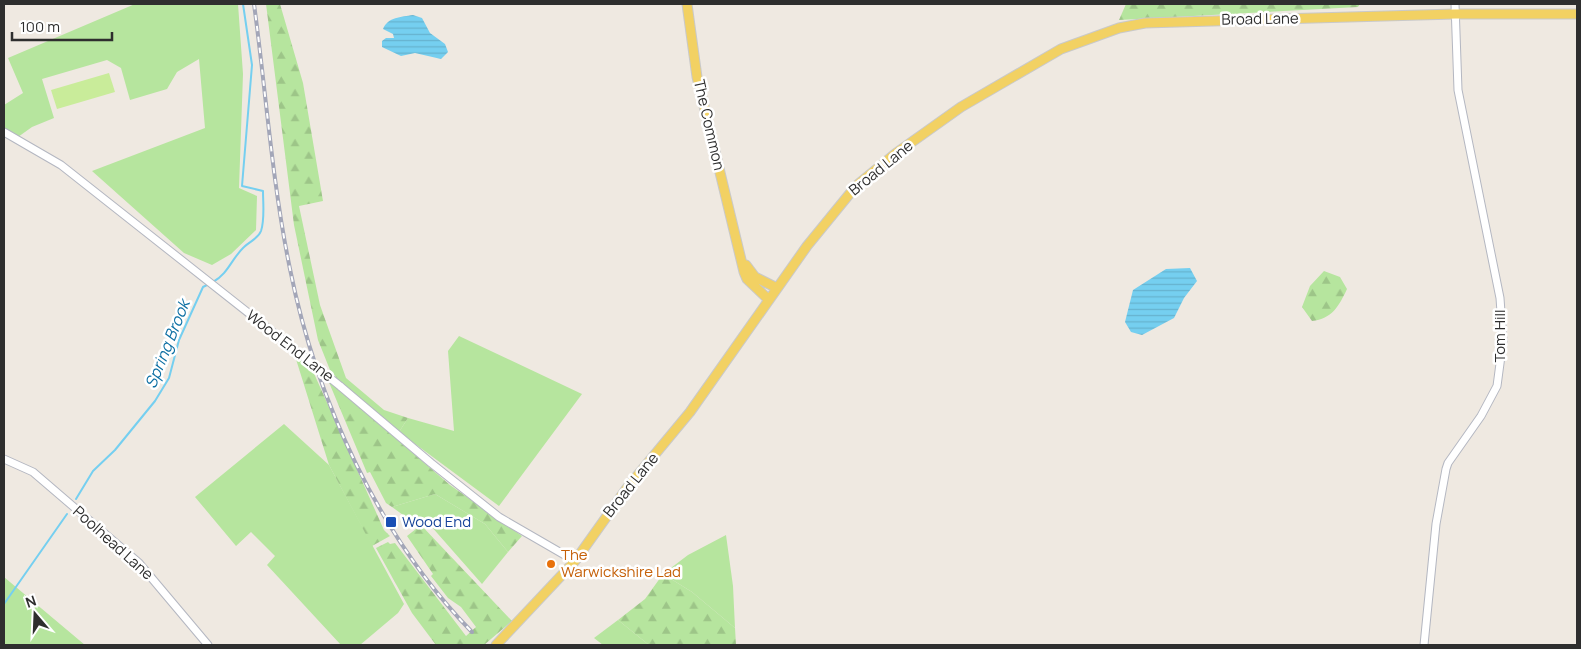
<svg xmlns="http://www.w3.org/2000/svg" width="1581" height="649" font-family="Manrope,sans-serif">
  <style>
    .grass { fill: #b6e59e }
    .forest { fill: url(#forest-firs) }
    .pitch { fill: #c9ec9a }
    .water { fill: url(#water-rules) }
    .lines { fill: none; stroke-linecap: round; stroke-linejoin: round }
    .stream { stroke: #75cff0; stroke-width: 2 }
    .minor-casing { stroke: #b4b7c1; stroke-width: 9 }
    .major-casing { stroke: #c9c9c9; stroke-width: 11 }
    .minor { stroke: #fff; stroke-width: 7 }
    .major { stroke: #f2d163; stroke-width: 9 }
    .rail-casing { stroke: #a3a6b8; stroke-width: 4 }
    .rail { stroke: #fff; stroke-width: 2; stroke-dasharray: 5.5; stroke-linecap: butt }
    .minor-bridge-casing { stroke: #b4b7c1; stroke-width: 9; stroke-linecap: butt }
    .minor-bridge { stroke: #fff; stroke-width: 7 }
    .transit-dot { fill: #1a4fb4; stroke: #fff; stroke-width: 2 }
    .food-dot { fill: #e8710a; stroke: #fff; stroke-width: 2 }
    .labels { text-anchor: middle; stroke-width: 5; stroke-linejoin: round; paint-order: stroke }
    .street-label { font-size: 15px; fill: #2e2e2e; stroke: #fff }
    .transit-label { font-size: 15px; fill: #164399; stroke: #fff; text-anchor: start }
    .food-label { font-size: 15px; fill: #c56008; stroke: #fff; text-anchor: start }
    .water-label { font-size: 16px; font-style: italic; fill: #0d6fa3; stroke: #fff }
  </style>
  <defs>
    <pattern id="forest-firs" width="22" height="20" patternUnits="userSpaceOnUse" patternTransform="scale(1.25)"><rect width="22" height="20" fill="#b6e59e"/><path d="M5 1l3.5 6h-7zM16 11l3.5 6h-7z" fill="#9dc588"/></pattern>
    <pattern id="water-rules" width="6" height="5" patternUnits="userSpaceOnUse" patternTransform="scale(1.25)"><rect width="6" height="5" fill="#75cff0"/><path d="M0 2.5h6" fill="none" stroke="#66b2ce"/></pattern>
  </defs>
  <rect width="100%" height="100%" fill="#efe9e1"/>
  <!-- grass -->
  <path class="grass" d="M135,4H238L243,74L239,188L257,196L256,230L231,254L212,265L184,253L92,171L205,128L199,59L177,72L167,89L130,100L121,68L107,60L42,79L54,118L32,127L18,137L4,128V105L23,93L8,58Z
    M459,336L582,394L499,506L399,432L408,418L454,431L448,351Z
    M284,424L329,465L404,604L398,613L360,645H341L267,565L275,556L251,532L236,546L195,497Z
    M435,494L485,524L508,552L482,584L423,517L410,520L392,507Z
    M726,535L733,586L735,628L692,592L663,574L688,555Z
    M4,577L79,640L85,645H4Z
    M618,620L649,645H603L594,638Z"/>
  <!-- forest -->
  <path class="forest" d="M266,4H280L303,83L323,201L299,206L320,305L346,378L384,410L408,418L399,432L346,389L330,370L318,340L294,225Z
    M1126,4H1360L1358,7L1119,20Z
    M1324,271L1340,277L1347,289C1339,306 1332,319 1312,321L1302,307L1310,286Z
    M295,356L312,369L384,530L390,536L372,546L329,465Z
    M328,380L450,485L522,536L508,552L485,524L435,494L392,507L386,503L370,472L367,473Z
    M421,525L512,621L484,645H436L412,613L376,548L388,542L390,544L395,543L466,636L476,627L461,607L448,598L431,576L433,574L407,536Z
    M663,574L692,592L735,628L736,645H649L618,620L645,599Z"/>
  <!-- pitch -->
  <path class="pitch" d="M109,73L115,92L57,109L51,90Z"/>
  <!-- water -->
  <path class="water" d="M413,15L422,18L430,33L445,44L448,52L441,59L415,53L401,56L382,47V41L386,38H394L393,34L383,29C388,17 401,17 413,15Z
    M1190,268L1197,281L1184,298L1174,318L1142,335L1131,332L1125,322L1133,290L1166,269Z"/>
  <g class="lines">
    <!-- stream -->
    <path class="stream" d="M213,282C228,274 232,258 244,247C250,241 258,239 261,231C265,219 263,204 263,191L242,186L252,65L243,4
      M76,499L93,471L115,450L155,401L169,378L179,340L203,287L209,284
      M4,604L67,514"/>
    <defs>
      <path id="minor" d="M4,132L61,165L284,341
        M340,386L431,463L499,517L575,561
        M4,459L33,472L139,563L208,645
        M1424,645L1436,524L1446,469L1448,463L1481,416L1497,386L1503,341L1500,298L1458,90L1455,4"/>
      <path id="major" d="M687,4L697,77L744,272L747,279L769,300
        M746,265L755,277L777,288
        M496,645L575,561L627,488L690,412L807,246L856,186L895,154L961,107L1061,49L1119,28L1145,23L1455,14H1577"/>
    </defs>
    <!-- minor casing -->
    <use href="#minor" class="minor-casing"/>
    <!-- major casing -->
    <use href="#major" class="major-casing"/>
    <!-- minor -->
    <use href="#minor" class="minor"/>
    <!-- major -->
    <use href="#major" class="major"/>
    <defs>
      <path id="rail" d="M254,4C266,92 272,182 290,269C316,399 379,537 472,632"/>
    </defs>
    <!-- rail casing -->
    <use href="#rail" class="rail-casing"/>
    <!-- rail -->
    <use href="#rail" class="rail"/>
    <defs>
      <path id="minor-bridge" d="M284,341L340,386"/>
    </defs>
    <!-- minor-bridge casing -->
    <use href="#minor-bridge" class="minor-bridge-casing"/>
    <!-- minor-bridge -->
    <use href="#minor-bridge" class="minor-bridge"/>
  </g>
  <!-- markers -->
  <rect class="transit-dot" x="385" y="516" width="12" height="12" rx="2.5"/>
  <circle class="food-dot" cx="551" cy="564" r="5"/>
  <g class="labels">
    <!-- street labels -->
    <g class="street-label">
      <text transform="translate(1260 19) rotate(-1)" y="5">Broad Lane</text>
      <text transform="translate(709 125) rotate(77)" y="5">The Common</text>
      <text transform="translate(881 168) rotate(-39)" y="5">Broad Lane</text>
      <text transform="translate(1500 336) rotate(-90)" y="5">Tom Hill</text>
      <text transform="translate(290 346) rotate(38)" y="5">Wood End Lane</text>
      <text transform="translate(631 485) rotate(-51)" y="5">Broad Lane</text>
      <text transform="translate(113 543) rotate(42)" y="5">Poolhead Lane</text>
    </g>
    <!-- transit labels -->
    <g class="transit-label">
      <text x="402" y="527">Wood End</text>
    </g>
    <!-- food labels -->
    <g class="food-label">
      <text x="561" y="560">The<tspan x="561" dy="17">Warwickshire Lad</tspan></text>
    </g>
    <!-- water labels -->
    <g class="water-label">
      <text transform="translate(167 344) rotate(-68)" y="6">Spring Brook</text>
    </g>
  </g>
  <!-- border -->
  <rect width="1581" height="649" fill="none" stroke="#2e2e2e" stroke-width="10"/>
  <!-- north arrow -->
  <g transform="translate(35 614) rotate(341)" stroke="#ffffff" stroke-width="4" paint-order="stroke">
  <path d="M0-4L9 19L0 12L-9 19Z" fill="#2e2e2e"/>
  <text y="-8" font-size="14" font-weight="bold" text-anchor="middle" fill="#2e2e2e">N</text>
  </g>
  <!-- scale -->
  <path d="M12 32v8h100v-8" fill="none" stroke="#2e2e2e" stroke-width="2.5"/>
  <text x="20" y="32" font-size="15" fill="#2e2e2e" stroke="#ffffff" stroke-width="4" paint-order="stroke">100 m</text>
</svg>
